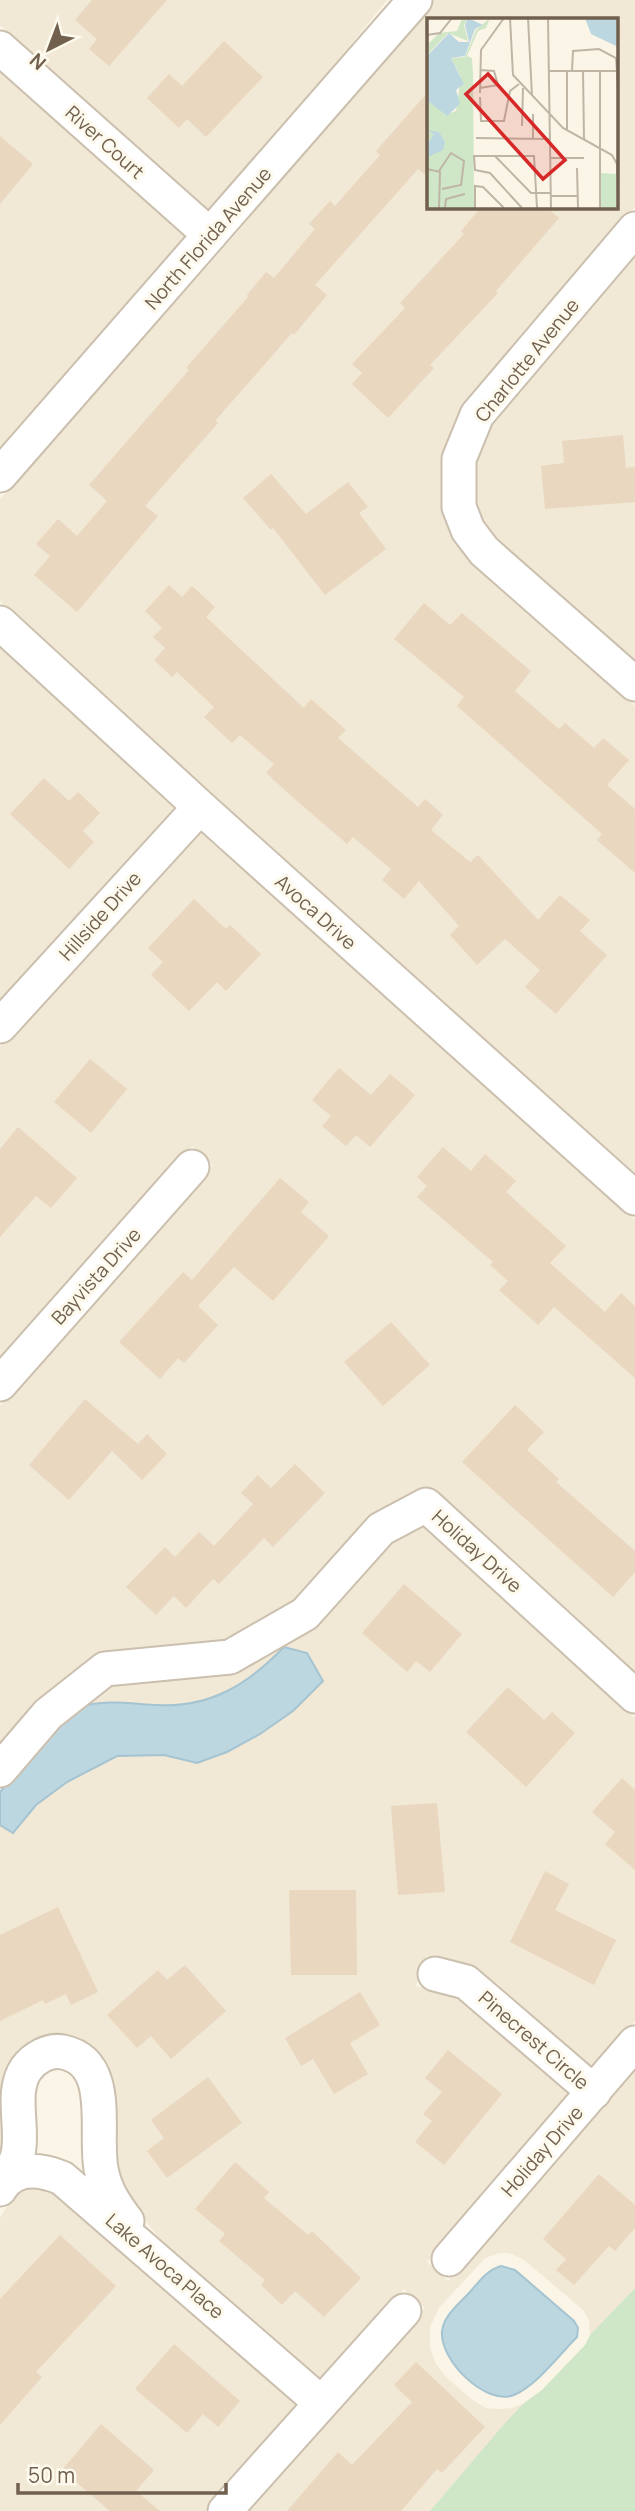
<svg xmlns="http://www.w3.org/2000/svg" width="635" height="2511" font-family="Manrope,sans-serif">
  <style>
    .residential { fill: #f1e8d6; fill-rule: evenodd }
    .green { fill: #cfe6c7 }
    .water { fill: #bdd7e1; stroke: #a5c4d2; stroke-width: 2 }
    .building { fill: #ead7bf }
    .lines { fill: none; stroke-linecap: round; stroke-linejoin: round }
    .minor-casing { stroke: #cbbfae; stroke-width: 37 }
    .minor { stroke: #fff; stroke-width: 33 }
    .labels { text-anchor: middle; stroke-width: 6; stroke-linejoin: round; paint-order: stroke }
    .street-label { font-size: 19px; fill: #71604e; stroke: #fdf9ed }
    .inset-road { fill: none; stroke: #bfb5a5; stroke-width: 2 }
    .view { fill: #d62828; fill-opacity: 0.15; stroke: #d62828; stroke-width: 3.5 }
    .inset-edge { fill: none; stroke: #71604e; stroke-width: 3.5 }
  </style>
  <rect width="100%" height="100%" fill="#faf5e7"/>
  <!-- residential -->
  <path class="residential" d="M0,0H387L214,214L0,25Z
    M424,0H635V207L466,406L454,538L472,563L635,706V1177L210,795L0,601V499L236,234ZM428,19H616V206H428Z
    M0,68L193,239L0,456Z
    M635,251V663L495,540L482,521L474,502V460L490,422Z
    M0,645L178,809L0,1004Z
    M199,828L635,1220V1674L437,1493L296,1603L227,1642L106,1654L0,1748V1406L213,1165L192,1146L0,1363V1047Z
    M422,1523L635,1718V2021L593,2070L471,1967L426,1956L416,1986L457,1997L572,2095L427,2262L448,2281L635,2064V2288L590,2335L589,2320L583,2310L524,2260L509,2253H499L485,2258L439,2308L430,2327V2348L436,2364L445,2376L471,2399L486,2408L499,2409L512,2408L524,2403L430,2511H244L425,2308L404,2289L320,2380L162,2242L124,2192L116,2162L111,2077L99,2055L82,2042L58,2036L0,2160V1825L13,1833L36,1805L67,1782L117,1756L164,1755L197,1763L227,1752L260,1734L293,1711L284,1647L260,1672L231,1690L201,1702L162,1705L121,1703L80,1707L109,1684L230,1672L390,1541Z
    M29,2186L52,2191L299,2404L206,2511H0V2218L15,2193Z"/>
  <!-- green -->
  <path class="green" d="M635,2288V2511H430L506,2422L524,2403L542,2390L585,2345L590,2335Z"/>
  <!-- water -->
  <path class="water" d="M284,1647L307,1653L323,1681L293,1711L260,1734L227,1752L197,1763L164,1755L117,1756L67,1782L36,1805L13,1833L0,1825V1792C17,1772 58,1715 81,1707C104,1699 133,1704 157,1705C211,1708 248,1684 284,1647Z
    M501,2266L515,2270L574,2321L578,2328L577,2337C560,2354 536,2386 514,2395C485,2406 440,2360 442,2332C443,2316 459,2304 469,2293C479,2282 487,2270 501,2266Z"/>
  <!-- building -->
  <path class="building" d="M92,0H167L109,66L89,49L97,39L75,20Z
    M224,41L263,77L206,137L187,119L179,128L147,98L169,74L182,86Z
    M429,91V178L418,169L315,285L327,295L294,335L292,333L215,421L218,423L145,506L158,516L77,612L34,575L50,556L36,544L58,519L77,536L107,501L89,485L189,370L186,368L248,297L247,295L266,272L274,278L315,229L309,224L330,201L335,206L380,155L376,151Z
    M0,136L33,164L0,204Z
    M482,206H545L559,218L496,291L498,293L430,365L434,368L388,418L352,384L362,373L352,364L405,308L400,303L464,234L461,231Z
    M623,435L626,468L635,467V502L545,509L541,466L564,463L562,441Z
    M271,474L306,514L348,482L368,507L359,513L386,549L325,595L273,528L271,530L243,498Z
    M169,585L182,597L192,586L215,607L206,617L304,708L311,699L346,730L338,738L418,807L425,799L443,815L431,830L470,862L478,855L538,920L560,895L590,920L580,931L607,955L556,1014L525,987L540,970L505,939L477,965L450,935L459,926L419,881L404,899L382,880L391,869L353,837L347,844L289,794L266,773L274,764L240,735L232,743L204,717L214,707L177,672L172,677L154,660L165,648L153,637L162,628L145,611Z
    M424,603L450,625L462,613L531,671L515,691L559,729L565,723L594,748L603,738L629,760L607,785L635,809V873L597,840L602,834L457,706L464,697L394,639Z
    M44,778L69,801L78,792L100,813L83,831L94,842L69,869L10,814Z
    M194,899L226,929L230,925L261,954L226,991L217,982L189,1011L151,975L163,962L148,948Z
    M90,1059L127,1089L91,1133L54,1102Z
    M339,1068L371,1095L390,1074L415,1095L370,1147L356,1135L346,1146L322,1126L331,1116L312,1100Z
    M18,1127L77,1178L51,1208L36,1196L0,1237V1149Z
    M443,1147L471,1171L485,1154L516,1181L506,1192L566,1246L550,1263L605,1312L621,1293L635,1306V1378L554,1307L538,1325L499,1290L508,1281L490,1265L493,1262L417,1197L427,1186L417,1177Z
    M280,1178L309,1202L301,1212L329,1236L273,1301L234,1267L198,1306L218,1325L184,1363L178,1358L160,1379L119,1342L183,1272L192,1280Z
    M391,1322L430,1365L383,1406L344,1362Z
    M85,1399L138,1444L147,1434L167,1454L142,1480L112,1451L69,1500L29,1465Z
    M515,1405L544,1432L527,1450L559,1479L556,1482L635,1551V1572L613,1597L462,1462Z
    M295,1464L325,1493L273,1547L264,1538L219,1584L213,1579L186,1608L174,1596L156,1615L126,1587L165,1547L175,1557L199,1532L214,1546L253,1504L241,1493L258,1475L271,1488Z
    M404,1584L462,1634L430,1672L416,1661L407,1672L362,1633Z
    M508,1687L544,1720L552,1712L575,1733L526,1787L466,1732Z
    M622,1778L635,1790V1870L605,1844L615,1832L592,1812Z
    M437,1803L445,1892L398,1895L391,1806Z
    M545,1871L569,1884L555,1910L616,1940L594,1985L510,1942Z
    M289,1890H356L357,1975H291Z
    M58,1907L98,1992L71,2005L66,1994L45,2004L43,2000L0,2021V1935Z
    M185,1965L226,2011L171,2059L151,2036L137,2048L107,2015L158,1970L167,1980Z
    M360,1992L380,2025L350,2043L368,2074L334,2094L313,2059L301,2066L285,2038Z
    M448,2050L502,2094L444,2165L415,2142L432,2121L423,2114L442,2092L425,2078Z
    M208,2077L242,2123L167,2178L147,2151L164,2138L151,2120Z
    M235,2162L269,2192L264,2198L308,2235L312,2231L361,2278L324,2317L295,2291L282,2305L261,2285L265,2280L219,2241L225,2234L195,2209Z
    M599,2174L635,2205V2228L615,2251L609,2246L574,2285L556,2270L566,2259L543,2239Z
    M60,2235L116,2286L36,2372L42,2377L0,2425V2299Z
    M174,2344L240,2401L218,2427L203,2414L187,2433L135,2389Z
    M416,2362L485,2427L442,2473L437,2469L401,2511H287L338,2452L352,2465L412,2402L394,2385Z
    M101,2424L154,2470L136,2491L160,2511H110L62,2470Z"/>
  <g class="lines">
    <defs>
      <path id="minor" d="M0,48L210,235
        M635,229L477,415L459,459V507L468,530L484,551L635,684
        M0,475L415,0
        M0,623L200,807L635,1198
        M0,1026L200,807
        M0,1384L192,1167
        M0,1770L48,1714L105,1669L230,1657L305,1614L381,1529L426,1505L635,1696
        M435,1974L466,1982L594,2092
        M4,2182C9,2173 16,2164 18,2154C24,2127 10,2093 26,2069C34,2058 49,2049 63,2052C114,2063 94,2131 101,2169C105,2190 114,2204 127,2221
        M0,2189C13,2166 40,2169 62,2178L320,2402
        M449,2259L635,2043
        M225,2511L404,2311"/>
    </defs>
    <!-- minor casing -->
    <use href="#minor" class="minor-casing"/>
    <!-- minor -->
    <use href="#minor" class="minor"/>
  </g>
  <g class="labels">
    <!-- street labels -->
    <g class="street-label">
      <text transform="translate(105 142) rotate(42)" y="7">River Court</text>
      <text transform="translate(208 238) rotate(-49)" y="7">North Florida Avenue</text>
      <text transform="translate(527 360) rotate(-51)" y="7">Charlotte Avenue</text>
      <text transform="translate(316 912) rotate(42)" y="7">Avoca Drive</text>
      <text transform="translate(100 916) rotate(-48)" y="7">Hillside Drive</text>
      <text transform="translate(96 1276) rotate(-48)" y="7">Bayvista Drive</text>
      <text transform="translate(477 1551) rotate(42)" y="7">Holiday Drive</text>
      <text transform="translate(534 2040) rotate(41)" y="7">Pinecrest Circle</text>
      <text transform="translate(542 2151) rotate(-49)" y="7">Holiday Drive</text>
      <text transform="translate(165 2266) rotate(41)" y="7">Lake Avoca Place</text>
    </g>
  </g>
  <!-- overview -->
  <g transform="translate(427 18)">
    <rect width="191" height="191" fill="#faf5e7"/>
    <path d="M41,0L37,7L41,23L21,15L0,37V27L12,15L30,13L35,1ZM63,0L59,10L51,13L40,38L45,40L46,56L47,190H0V78L18,97L29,93L34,59L24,40L38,39L49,12ZM173,155L189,156L190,190H174Z" fill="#cfe6c7"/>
    <path d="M41,0L56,7L48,11L38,38L24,40L37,66L29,72L33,86L20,98L1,83L0,38L22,15L32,24H42L38,7ZM158,0H191V29L164,16ZM0,112L12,114L18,124L16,132L1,139L0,127L7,116Z" fill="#bdd7e1"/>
    <path class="inset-road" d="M83,0L86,57L136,110L185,137L190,146L191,183M101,0L105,78M121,0L124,190M0,17L13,15L25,0M53,52L67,53L71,67L53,70M122,53H191M140,53V112M145,53L146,33L172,31L189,40L191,69M156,53L157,121M173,53V190M53,75L54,32L77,0M53,79L54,103H77L83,73L92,66M95,108L96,70M49,120L123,121M106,120V96M68,138L104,175H124M123,140H157M150,150L151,190M0,151L13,154L12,190M12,153L24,135L37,143L34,167L15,171M124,178H151M18,190L19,181L38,176M48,190V168L56,169L77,190M95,190L63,155L48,152L47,138H107L110,190"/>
    <path class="view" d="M61,56L138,142L116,161L39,76Z"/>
    <rect width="191" height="191" class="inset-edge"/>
  </g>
  <!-- north arrow -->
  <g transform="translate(49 49) rotate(222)" stroke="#fdf9ed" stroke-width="5" paint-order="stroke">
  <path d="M0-5L12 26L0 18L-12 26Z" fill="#71604e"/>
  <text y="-10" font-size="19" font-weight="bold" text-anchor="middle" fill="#71604e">N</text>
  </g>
  <!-- scale -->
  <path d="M18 2483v10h208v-10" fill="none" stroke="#71604e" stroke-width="3.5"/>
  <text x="28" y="2483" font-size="21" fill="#71604e" stroke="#fdf9ed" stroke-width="5" paint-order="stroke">50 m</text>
</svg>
